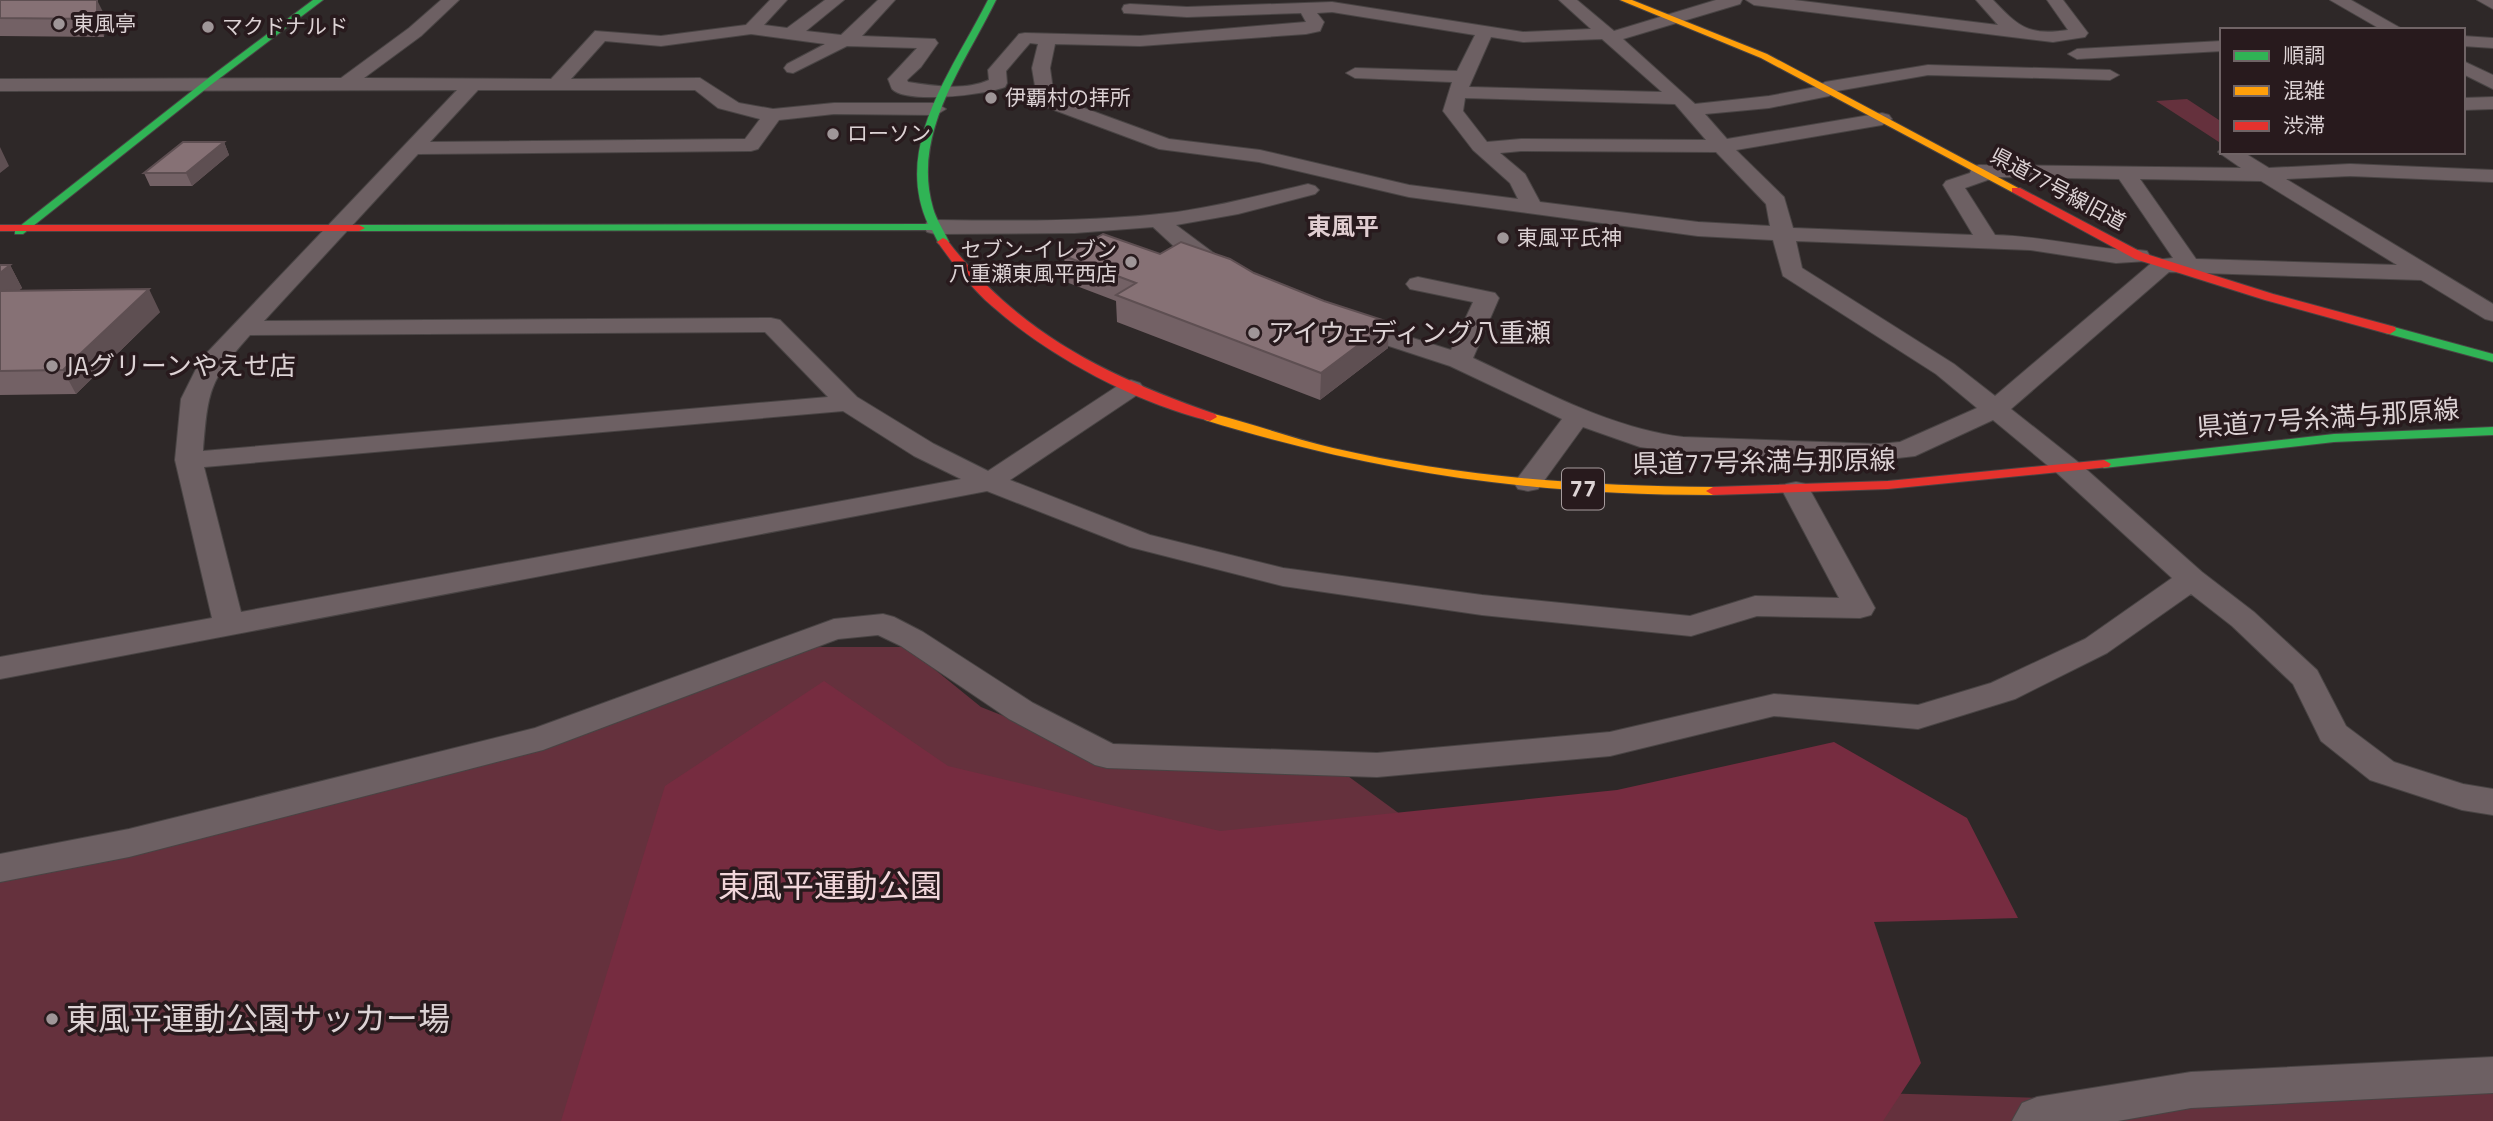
<svg xmlns="http://www.w3.org/2000/svg" width="2493" height="1121" font-family="'Titillium Web','Noto Sans JP',sans-serif">
  <style>
    .green { fill: #65313d }
    .forest { fill: #762c40 }
    .lines { fill: none; stroke-linecap: round; stroke-linejoin: round }
    .street-casing { stroke: #494444; stroke-width: 2 }
    .fast-casing { stroke: #494444; stroke-width: 2 }
    .slow-casing { stroke: #494444; stroke-width: 2 }
    .jam-casing { stroke: #494444; stroke-width: 2 }
    .street { fill: #6d6063; fill-rule: evenodd }
    .fast { fill: #30b455; fill-rule: evenodd }
    .slow { fill: #ff9f0a; fill-rule: evenodd }
    .jam { fill: #e5322d; fill-rule: evenodd }
    .wall { fill: #736165 }
    .shaded-wall { fill: #5e4f52 }
    .building { fill: #867175; stroke: #5e4f52; stroke-width: 2 }
    .poi-dot { fill: #9f9698; stroke: #281a1d; stroke-width: 2.5 }
    .labels { text-anchor: middle; stroke-width: 7; stroke-linejoin: round; paint-order: stroke }
    .far-poi-label { font-size: 21px; fill: #dcd2d4; stroke: #281a1d; text-anchor: start }
    .far-street-label { font-size: 21px; fill: #dcd2d4; stroke: #281a1d }
    .far-quarter-label { font-size: 24px; font-weight: bold; fill: #e1ced1; stroke: #281a1d }
    .shield { fill: #281a1d; stroke: #a69b9d; stroke-width: 2 }
    .shield-label { font-size: 24px; font-weight: bold; fill: #dcd2d4 }
    .poi-label { font-size: 26px; fill: #dcd2d4; stroke: #281a1d; text-anchor: start }
    .street-label { font-size: 26px; fill: #dcd2d4; stroke: #281a1d }
    .near-park-label { font-size: 32px; fill: #f1d6da; stroke: #281a1d }
    .near-poi-label { font-size: 32px; fill: #dcd2d4; stroke: #281a1d; text-anchor: start }
  </style>
  <rect width="100%" height="100%" fill="#2e2828"/>
  <!-- green -->
  <path class="green" d="M2187,99L2222,122V144L2156,101Z
    M807,647H907L981,707L1121,763L1326,760L1777,1090L2114,1100L2493,1090V1121H0V869L257,823Z"/>
  <!-- forest -->
  <path class="forest" d="M824,681L948,766L1220,831L1617,790L1834,742L1967,818L2018,918L1874,922L1921,1063L1883,1121H561L665,786Z"/>
  <g class="lines">
    <defs>
      <path id="street" d="M441,0H459L421,36L364,78L551,79L595,31L661,36L746,25L770,0H787L764,25L787,28L825,0H844L806,31L841,35L878,0H895L862,36L935,39L938,43L921,67L907,80L908,82C934,86 964,91 989,80L988,70L1019,34L1025,33L1140,36L1306,22L1301,13L1187,17L1124,13L1122,9L1124,5L1130,4L1187,7L1332,2L1523,32L1591,29L1559,0H1577L1614,31L1716,0H1742L1740,4L1623,39L1695,104L1769,96L1816,87L1825,82L1928,65L2110,70L2119,75L2110,80L1928,75L1837,91L1829,96L1769,108L1705,114L1727,139L1882,113L1889,115L1892,119L1882,125L1736,150L1784,197L1793,228L1973,235L1943,185L1946,181L1970,173L1972,167L1979,165L2241,168L2218,152L2222,148V152H2243L2269,168L2350,164L2493,170V182L2350,176L2286,179L2493,304V321L2485,319L2421,280L2169,272L2011,409L2078,462L2202,572L2254,612L2317,670L2346,726L2394,762L2463,784L2493,789V815L2462,810L2370,780L2321,741L2293,684L2232,626L2191,594L2107,653L2015,699L1918,729L1774,716L1610,756L1377,777L1107,768L1095,765L1009,719L901,646L878,635L838,639L543,750L129,857L0,882V854L129,829L535,728L834,619L883,614L894,617L923,632L1033,703L1113,744L1377,753L1610,732L1774,694L1918,705L1991,683L2085,639L2172,578L2058,474L1993,420L1915,456L1880,460L1683,453L1640,447L1583,427L1538,489L1528,491L1518,489L1514,483L1562,419L1450,366L1340,330L1337,325L1340,320L1349,318L1451,350L1473,302L1410,289L1406,284L1410,279L1418,277L1495,293L1499,298L1473,358C1540,389 1609,428 1683,437L1880,444L1900,442L1977,408L1936,374L1783,276L1773,240L1698,236L1409,197L1259,162L1159,149L1038,104L1032,68L1038,44L1030,43L1006,71L1007,83L1005,87C985,95 906,104 892,89C891,87 889,81 888,79L917,48L847,46L793,73L787,72L784,68L787,64L825,44L751,34L661,46L605,41L571,79L700,78L739,103L773,109L834,103H936L946,109L936,115L834,114L779,120L758,149L751,151L418,154L264,321L771,318L780,320L857,397L934,444L988,471L1122,383L1131,380L1140,383L1144,388L1140,393L1010,480L1150,535L1283,568L1482,595L1690,616L1755,596L1839,598L1782,490L1786,484L1796,482L1806,484L1810,490L1875,608L1871,615L1860,618L1757,616L1691,636L1482,615L1283,586L1130,547L987,491L0,679V657L212,618L175,460L181,399L201,359L457,90L0,91V79L341,78L409,28ZM1332,12L1475,35L1457,71L1355,68L1346,73L1355,78L1452,82L1443,111L1473,150L1510,183L1518,199L1409,185L1260,150L1169,139L1054,97L1050,68L1055,44L1140,46L1306,34L1320,31L1324,22L1317,13ZM1491,37L1523,42L1602,39L1662,92L1469,87ZM478,90H695L718,108L760,119L745,139L430,142ZM1465,98L1675,104L1706,140L1521,139L1487,142L1463,111ZM1521,151L1716,152L1766,204L1770,226L1698,222L1540,202L1525,174L1500,153ZM1996,177L2119,179L2173,258L2155,260L1995,396L1954,364L1802,268L1796,241L2030,250L2116,263L2147,261L2150,256L2147,251C2136,249 2125,250 2114,249C2074,245 2036,236 1995,235L1965,188ZM2140,179L2261,181L2397,265L2196,259ZM765,332L828,397L203,451C208,390 209,381 250,335ZM843,411L914,456L961,479L241,612L204,467Z
        M1746,0H1794L1998,25L1976,0H1993C2019,27 2028,36 2068,30L2047,0H2063L2088,33L2085,37L2053,42L1754,5Z
        M2330,0H2351L2404,30H2382Z
        M2477,0H2493V9Z
        M2463,36L2493,38V48L2463,46Z
        M2222,41V51L2077,59L2068,54L2077,49Z
        M2463,61L2493,75V89L2463,74Z
        M2493,97V109L2463,110V98Z
        M1308,184L1315,186L1319,190L1315,194L1238,214L1176,225L1227,263L1224,268L1216,270L1179,251L1153,227L1075,233L935,234L927,232L924,227L927,222L935,220C1016,221 1097,222 1177,212C1221,206 1265,194 1308,184Z
        M2493,1057V1093L2191,1108L2118,1121H2012L2022,1103L2037,1097L2191,1072Z"/>
      <path id="fast" d="M313,0H323L212,84L23,234H15V230L206,80Z
        M988,0H996C965,64 911,133 933,208C936,219 944,231 949,242L947,244H939L932,230L359,231L353,228L359,225L928,224C892,146 954,68 988,0Z
        M2390,326L2493,354V362L2385,333V327Z
        M2493,427V435L2334,442L2104,468L2097,464L2104,460L2334,434Z"/>
      <path id="slow" d="M1620,0H1632L1767,54L2022,190L2012,192L1761,58Z
        M1210,413C1251,423 1291,438 1333,448C1458,477 1585,486 1713,487L1720,491L1713,495C1534,495 1376,473 1205,420L1203,417Z"/>
      <path id="jam" d="M2012,188H2020L2143,253L2273,294L2395,327L2396,330L2390,334L2385,333L2265,300L2135,259L2012,192Z
        M0,225H359L365,228L359,231H0Z
        M943,238L947,240C1018,333 1106,376 1215,414L1217,417L1210,421C1134,402 1050,357 992,306C971,288 955,266 939,244L937,242Z
        M2104,460L2111,464L2109,467L1888,489L1713,495L1706,491L1713,487L1888,481Z"/>
    </defs>
    <!-- street casing -->
    <use href="#street" class="street-casing"/>
    <!-- fast casing -->
    <use href="#fast" class="fast-casing"/>
    <!-- slow casing -->
    <use href="#slow" class="slow-casing"/>
    <!-- jam casing -->
    <use href="#jam" class="jam-casing"/>
    <!-- street -->
    <use href="#street" class="street"/>
    <!-- fast -->
    <use href="#fast" class="fast"/>
    <!-- slow -->
    <use href="#slow" class="slow"/>
    <!-- jam -->
    <use href="#jam" class="jam"/>
  </g>
  <!-- wall -->
  <path class="wall" d="M0,0L105,16L104,37L0,36Z
    M224,142L229,155L192,186H150L144,173Z
    M1064,256L1388,348L1320,400L1117,322L1116,301L1066,282Z
    M0,265H10L22,288L19,290L160,312L76,394L0,395Z"/>
  <!-- shaded-wall -->
  <path class="shaded-wall" d="M97,0L105,16L104,37L97,19Z
    M224,142L229,155L192,186L186,173Z
    M0,147L9,166L0,173Z
    M10,265L22,288L0,306V273Z
    M149,289L160,312L76,394L63,370Z
    M1389,322L1388,348L1320,400L1321,373Z"/>
  <!-- building -->
  <path class="building" d="M0,0H97V19L0,18Z
    M183,142H224L186,173H144Z
    M1103,234L1160,254L1181,242L1230,259L1254,273L1324,301L1389,322L1321,373L1116,295L1136,283L1064,256Z
    M0,265H10L0,273Z
    M149,289L63,370L0,371V291Z"/>
  <!-- markers -->
  <g class="poi-dot">
    <circle cx="59" cy="24" r="7"/>
    <circle cx="208" cy="27" r="7"/>
    <circle cx="991" cy="98" r="7"/>
    <circle cx="833" cy="134" r="7"/>
    <circle cx="1503" cy="238" r="7"/>
    <circle cx="1131" cy="262" r="7"/>
    <circle cx="1254" cy="333" r="7"/>
    <circle cx="52" cy="366" r="7"/>
    <circle cx="52" cy="1019" r="7"/>
  </g>
  <g class="labels">
    <!-- far-poi labels -->
    <g class="far-poi-label">
      <text x="73" y="31">東風亭</text>
      <text x="222" y="34">マクドナルド</text>
      <text x="1005" y="105">伊覇村の拝所</text>
      <text x="847" y="141">ローソン</text>
      <text x="1517" y="245">東風平氏神</text>
      <text x="1117" y="257" text-anchor="end">セブン-イレブン<tspan x="1117" dy="24">八重瀬東風平西店</tspan></text>
    </g>
    <!-- far-street labels -->
    <g class="far-street-label">
      <text transform="translate(2058 189) rotate(28)" y="7">県道77号線旧道</text>
    </g>
    <!-- far-quarter labels -->
    <g class="far-quarter-label">
      <text x="1343" y="235">東風平</text>
    </g>
    <!-- shield labels -->
    <rect class="shield" x="1562" y="468.5" width="42" height="41" rx="5"/>
    <g class="shield-label">
      <text x="1583" y="497">77</text>
    </g>
    <!-- poi labels -->
    <g class="poi-label">
      <text x="1268" y="342">アイウェディング八重瀬</text>
      <text x="66" y="375">JAグリーンやえせ店</text>
    </g>
    <!-- street labels -->
    <g class="street-label">
      <text transform="translate(2328 418) rotate(-4)" y="9">県道77号糸満与那原線</text>
      <text transform="translate(1764 462) rotate(-1)" y="9">県道77号糸満与那原線</text>
    </g>
    <!-- near-park labels -->
    <g class="near-park-label">
      <text x="830" y="897">東風平運動公園</text>
    </g>
    <!-- near-poi labels -->
    <g class="near-poi-label">
      <text x="66" y="1030">東風平運動公園サッカー場</text>
    </g>
  </g>
  <!-- legend -->
  <rect x="2220" y="28" width="245" height="126" fill="#281a1d" stroke="#706466" stroke-width="2"/>
  <rect x="2234" y="51" width="35" height="10" fill="#30b455" stroke="#706466" stroke-width="2"/>
  <text x="2283" y="63" font-size="21" fill="#dcd2d4">順調</text>
  <rect x="2234" y="86" width="35" height="10" fill="#ff9f0a" stroke="#706466" stroke-width="2"/>
  <text x="2283" y="98" font-size="21" fill="#dcd2d4">混雑</text>
  <rect x="2234" y="121" width="35" height="10" fill="#e5322d" stroke="#706466" stroke-width="2"/>
  <text x="2283" y="133" font-size="21" fill="#dcd2d4">渋滞</text>
</svg>
